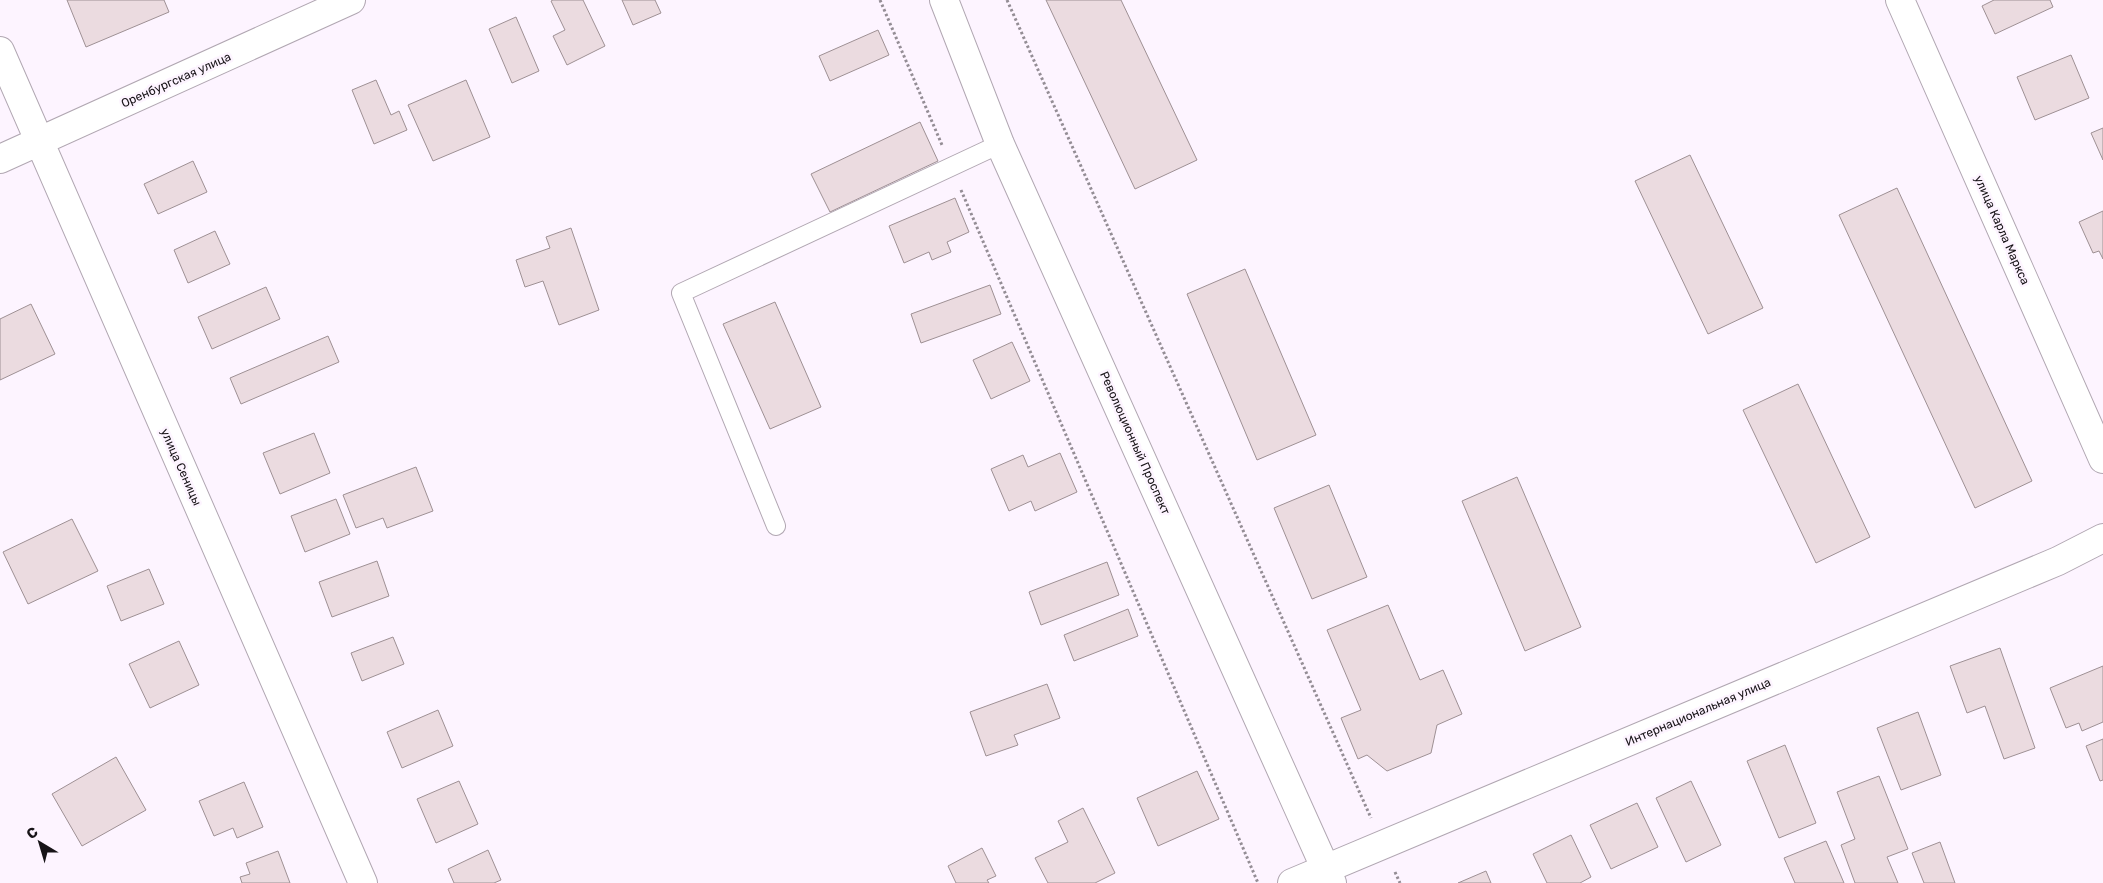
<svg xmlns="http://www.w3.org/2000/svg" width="2103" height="883" font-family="Rubik,sans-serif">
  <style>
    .building { fill: #ebdbe0; stroke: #9e9094 }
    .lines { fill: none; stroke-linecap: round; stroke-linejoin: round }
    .lane-casing { stroke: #b1a7b2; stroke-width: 20 }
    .street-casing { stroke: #b1a7b2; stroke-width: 30 }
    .secondary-casing { stroke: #b1a7b2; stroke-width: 30 }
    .path { stroke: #948d95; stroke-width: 3; stroke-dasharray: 2.5 2.5; stroke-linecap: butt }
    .lane { stroke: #fff; stroke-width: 18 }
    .street { stroke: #fff; stroke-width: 28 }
    .secondary { stroke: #fff; stroke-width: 28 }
    .labels { text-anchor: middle; stroke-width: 5; stroke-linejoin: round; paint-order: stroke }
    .street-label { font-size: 12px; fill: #171317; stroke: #fdf4ff }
  </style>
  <rect width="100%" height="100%" fill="#fdf4ff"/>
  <!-- building -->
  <path class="building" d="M67,0H164L169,12L86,47Z
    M553,0H583L605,46L567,65L553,36L565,30L551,1Z
    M622,0H655L661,13L633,25Z
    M1046,0H1121L1197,160L1135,189Z
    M1994,0H2050L2053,7L1995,34L1982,6Z
    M516,17L539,71L512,83L489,29Z
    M878,30L889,55L830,81L819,56Z
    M2071,55L2089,98L2035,120L2017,77Z
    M376,80L391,115L399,111L407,130L374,144L352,90Z
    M466,80L490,137L433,161L408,105Z
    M920,122L938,161L830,212L811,174Z
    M2103,128V160L2091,133Z
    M1690,155L1763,308L1708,334L1635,181Z
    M193,161L207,192L158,214L144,184Z
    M1897,188L2032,481L1975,508L1839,215Z
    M955,198L969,232L947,242L951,252L932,260L929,252L904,263L889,226Z
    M2103,211V259L2099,251L2093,253L2079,222Z
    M571,228L599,310L559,325L543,281L525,287L516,260L550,248L546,237Z
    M215,231L230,264L188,283L174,250Z
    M1245,269L1316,435L1257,460L1187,294Z
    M990,285L1001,314L921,343L911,314Z
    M266,287L280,319L212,349L198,317Z
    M775,302L821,407L770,429L723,324Z
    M31,304L55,354L0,380V319Z
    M328,336L339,362L241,404L230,378Z
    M1012,342L1030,381L991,399L973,360Z
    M1798,384L1870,537L1816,563L1743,410Z
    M314,433L330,473L280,494L263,453Z
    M1060,453L1077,492L1035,511L1031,501L1009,511L991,469L1023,455L1028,467Z
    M416,467L433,511L387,528L383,518L356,528L343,495Z
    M1517,477L1581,627L1525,651L1462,501Z
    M1329,485L1367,577L1312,599L1274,508Z
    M336,499L350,534L305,552L291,516Z
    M72,519L98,571L28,604L3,552Z
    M377,561L389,596L332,617L319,582Z
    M1107,562L1119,595L1041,625L1029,592Z
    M149,569L164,604L121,621L107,586Z
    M1388,605L1420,680L1443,670L1462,714L1437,725L1431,753L1387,771L1367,755L1358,759L1341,718L1361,710L1327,630Z
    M1128,609L1138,636L1074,661L1064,635Z
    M393,637L404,664L362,681L351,653Z
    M179,641L199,685L150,708L129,664Z
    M2000,648L2035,748L2004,759L1985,706L1967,713L1950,666Z
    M2103,666V722L2082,731L2079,723L2066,728L2050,688Z
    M1047,684L1060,718L1014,735L1018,745L986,756L970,712Z
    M438,710L453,746L402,768L387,732Z
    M1918,712L1941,775L1901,790L1877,728Z
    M2103,739V780L2100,781L2086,746Z
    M1785,745L1816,823L1779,838L1747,761Z
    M116,757L146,810L82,846L52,794Z
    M1197,771L1219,819L1158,846L1137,798Z
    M1879,776L1908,849L1887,857L1898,883H1855L1841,845L1855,839L1837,792Z
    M459,781L478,824L436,843L417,799Z
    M1691,781L1721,845L1686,862L1656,798Z
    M244,782L263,827L237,838L233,828L214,836L199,801Z
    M1637,803L1658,847L1611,869L1590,825Z
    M1083,808L1115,873L1095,883H1048L1035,858L1068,842L1058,821Z
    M1571,835L1591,877L1580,883H1547L1533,854Z
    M1826,841L1844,883H1795L1784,858Z
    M1940,842L1955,883H1924L1912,853Z
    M982,848L996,876L987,880L989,883H956L948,866Z
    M488,850L501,880L494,883H454L448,869Z
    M278,851L290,883H242L240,877L250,874L246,863Z
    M1486,871L1491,883H1458Z"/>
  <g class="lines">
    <defs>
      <path id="lane" d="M776,526L681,293L1000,144"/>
      <path id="street" d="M0,51L363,883
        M0,159L351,0
        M1292,883L2058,561L2103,538"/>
      <path id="secondary" d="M944,0L1000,144L1332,883
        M1900,0L2103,459"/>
    </defs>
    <!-- lane casing -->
    <use href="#lane" class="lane-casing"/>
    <!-- street casing -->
    <use href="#street" class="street-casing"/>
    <!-- secondary casing -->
    <use href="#secondary" class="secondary-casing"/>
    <!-- path -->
    <path class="path" d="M880,0L942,145
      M1007,0L1371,818
      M961,190L1258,883
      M1395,872L1400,883"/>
    <!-- lane -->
    <use href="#lane" class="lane"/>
    <!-- street -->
    <use href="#street" class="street"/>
    <!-- secondary -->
    <use href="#secondary" class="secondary"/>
  </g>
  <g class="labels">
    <!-- street labels -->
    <g class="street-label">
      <text transform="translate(176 80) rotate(-24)" y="4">Оренбургская улица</text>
      <text transform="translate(2002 230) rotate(66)" y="4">улица Карла Маркса</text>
      <text transform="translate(1135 443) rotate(66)" y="4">Революционный Проспект</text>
      <text transform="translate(181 467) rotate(66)" y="4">улица Сеницы</text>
      <text transform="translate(1698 712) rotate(-23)" y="4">Интернациональная улица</text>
    </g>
  </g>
  <!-- north arrow -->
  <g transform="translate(40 843) rotate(322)" stroke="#fdf4ff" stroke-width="4" paint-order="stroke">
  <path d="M0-4L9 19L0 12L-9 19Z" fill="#171317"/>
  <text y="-8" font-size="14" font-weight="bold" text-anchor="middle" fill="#171317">С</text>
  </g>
</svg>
